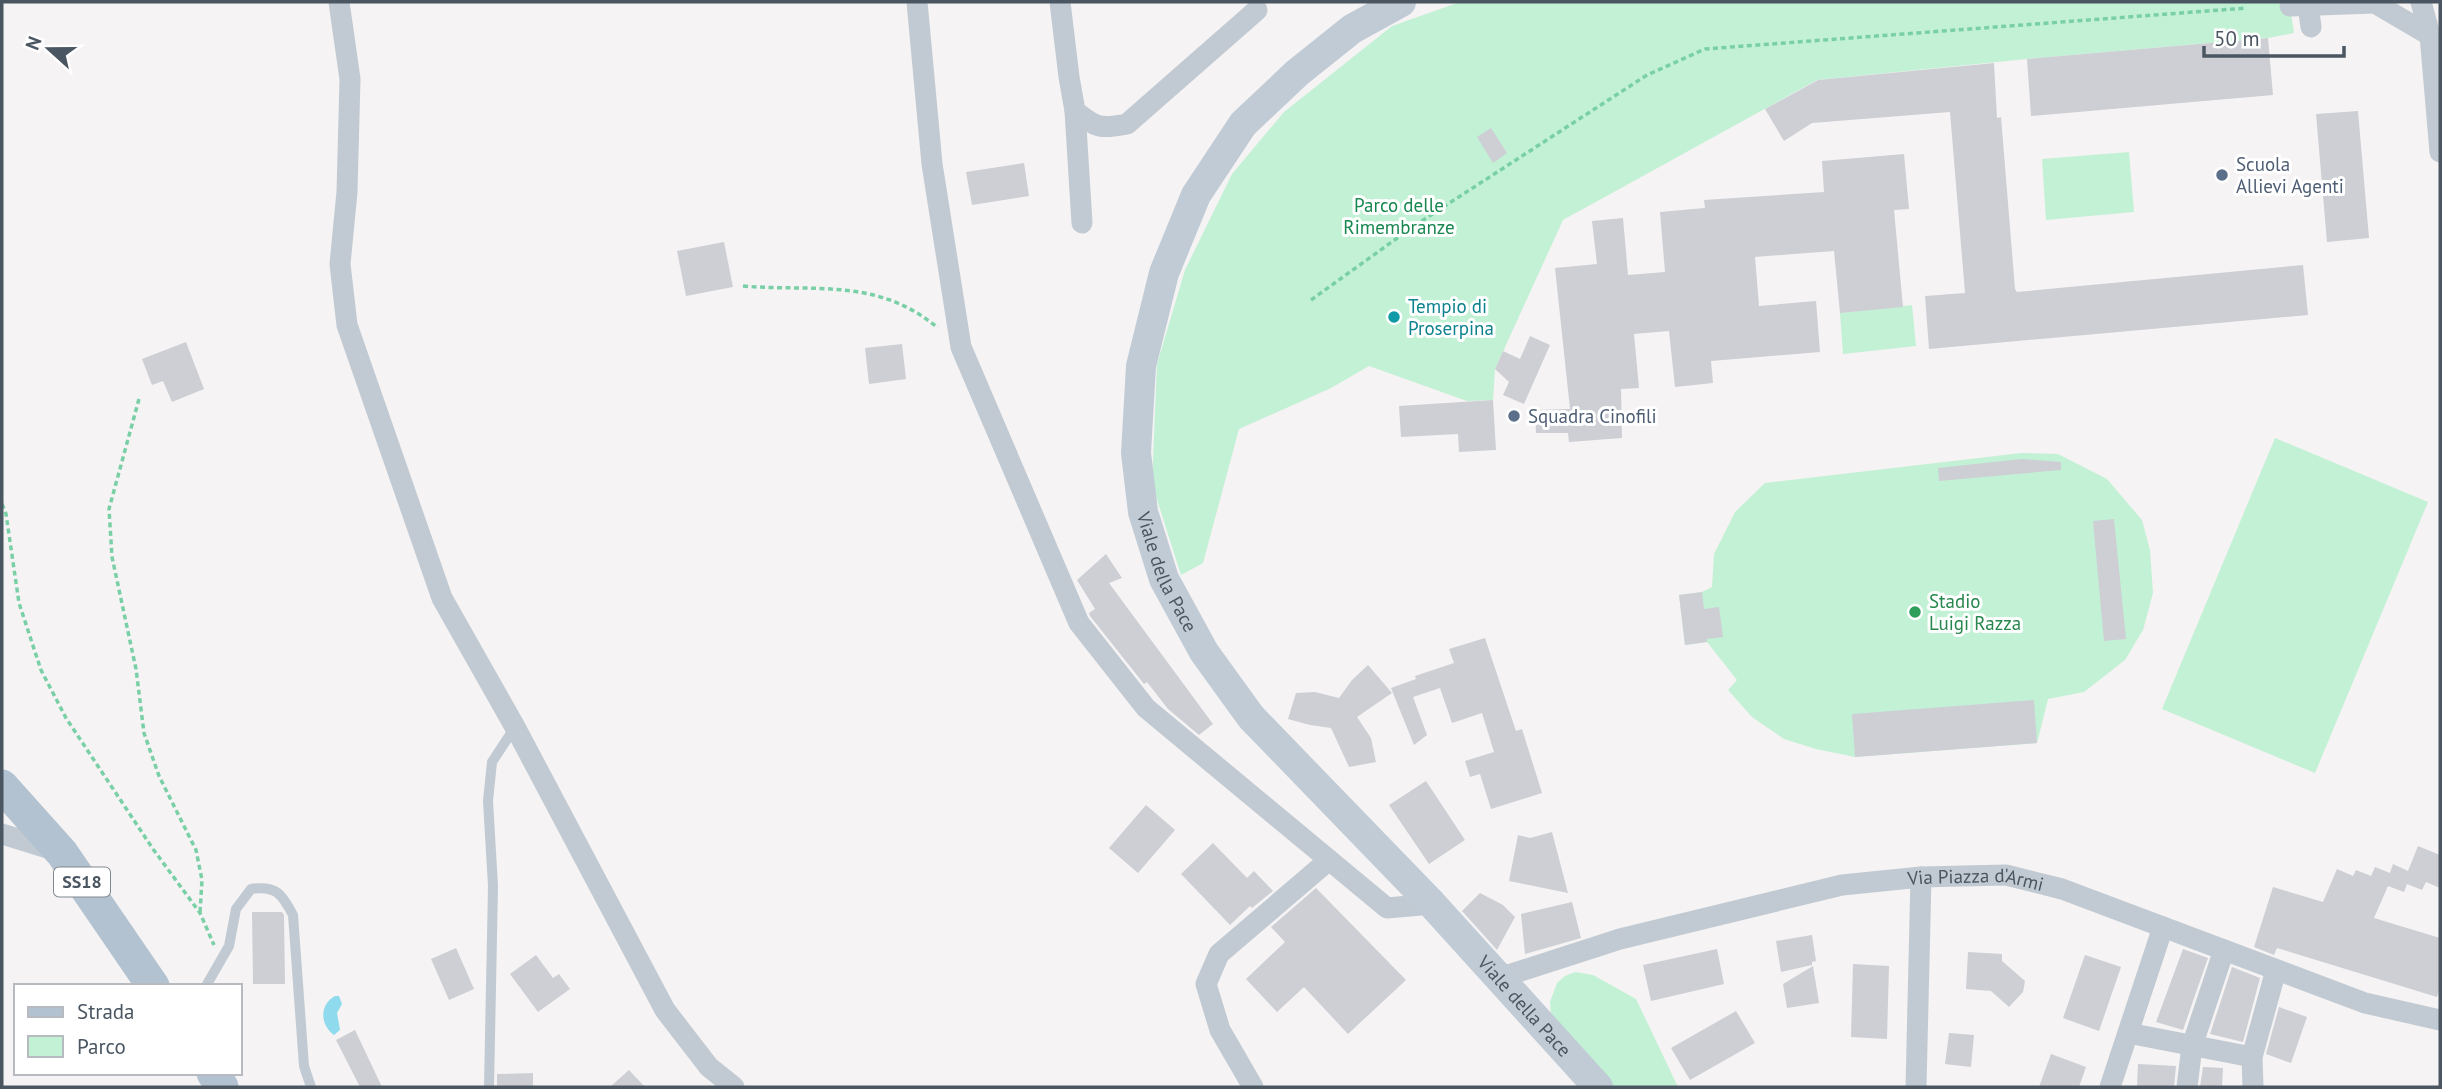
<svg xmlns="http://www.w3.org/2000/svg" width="2442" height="1089" font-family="'PT Sans',sans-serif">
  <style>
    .green { fill: #c3f1d5 }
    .water { fill: #90daee }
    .building { fill: #cdcfd5 }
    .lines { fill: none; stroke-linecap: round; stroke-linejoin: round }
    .path { stroke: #7ad0a6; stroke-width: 3.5; stroke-dasharray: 5 3.5; stroke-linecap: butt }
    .lane { stroke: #c1cad2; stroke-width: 10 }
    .street { stroke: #c1cad2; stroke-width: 21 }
    .secondary { stroke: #c1cbd6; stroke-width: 30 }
    .primary { stroke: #b3c2d1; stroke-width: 33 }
    .service-dot { fill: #5c6f8a; stroke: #fff; stroke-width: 2.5 }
    .culture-dot { fill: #0f9aa8; stroke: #fff; stroke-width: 2.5 }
    .leisure-dot { fill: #2e9e5b; stroke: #fff; stroke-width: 2.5 }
    .labels { text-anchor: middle; stroke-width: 6; stroke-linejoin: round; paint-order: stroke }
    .shield { fill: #fff; stroke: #808990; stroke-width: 2 }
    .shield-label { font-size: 18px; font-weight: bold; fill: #4a5661 }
    .service-label { font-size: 19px; fill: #4e5e75; stroke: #fff; text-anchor: start }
    .park-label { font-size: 19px; fill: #17864f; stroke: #fff }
    .culture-label { font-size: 19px; fill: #0d838f; stroke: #fff; text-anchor: start }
    .street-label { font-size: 19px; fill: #4a5661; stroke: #fff }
    .leisure-label { font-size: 19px; fill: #27864d; stroke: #fff; text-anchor: start }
  </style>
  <rect width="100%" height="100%" fill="#f5f3f3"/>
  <!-- green -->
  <path class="green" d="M1460,2H2295L2290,6L2294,33L2268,38L2027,59L1817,80L1563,220L1495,369L1493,400L1467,401L1369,366L1331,388L1239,429L1203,563L1181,575L1152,484L1157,364L1185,270L1232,174L1284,112L1392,26Z
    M2129,152L2134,212L2046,220L2042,159Z
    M1912,305L1916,346L1843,354L1840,313Z
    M2275,438L2428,502L2315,773L2162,709Z
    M2021,453L2058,454L2107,479L2142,520L2150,550L2153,593L2143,630L2125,660L2084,692L2048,699L2037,743L1855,757L1816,749L1784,739L1752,717L1728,690L1737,680L1707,642L1685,645L1679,595L1702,592L1712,587L1714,554L1735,512L1765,483Z
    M1575,972L1593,975L1636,999L1678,1087H1609L1552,1024L1550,1002L1557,983L1565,976Z"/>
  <!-- water -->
  <path class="water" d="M335,996H339L342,1004L337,1013L340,1030L334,1035C320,1025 319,1005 335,996Z"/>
  <!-- building -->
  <path class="building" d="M2268,38L2273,95L2031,116L2027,59Z
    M1994,63L1997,118L2001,117L2015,289L2017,292L2303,265L2308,315L1929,349L1925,296L1965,293L1950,112L1812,123L1784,141L1765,109L1818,80Z
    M2358,111L2369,238L2327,242L2316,114Z
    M1491,128L1507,153L1493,163L1477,137Z
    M1904,154L1909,209L1894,210L1903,307L1840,313L1834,251L1755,257L1759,306L1816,301L1820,352L1711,361L1713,383L1675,387L1669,331L1634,334L1639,388L1621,389L1622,438L1569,442L1568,433H1536L1535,410L1570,409L1555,268L1597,264L1592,221L1623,218L1628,275L1665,272L1660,212L1705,208L1704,200L1824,192L1822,161Z
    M1024,163L1029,196L972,205L966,172Z
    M724,242L733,287L686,296L677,251Z
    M1530,336L1550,345L1524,404L1503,395L1509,382L1495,369L1503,351L1520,359Z
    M186,342L204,389L172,402L163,381L152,385L142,359Z
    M902,344L906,379L869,384L865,348Z
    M1493,400L1496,450L1459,452L1458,434L1401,437L1399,406Z
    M2022,459L2061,462V470L1939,481L1938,468Z
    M2114,519L2126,639L2104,641L2093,521Z
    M1106,554L1122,578L1109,583L1213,724L1199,735L1168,709L1147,682L1144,684L1090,616L1089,613L1095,609L1077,580Z
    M1702,592L1704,609L1719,607L1723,637L1707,639V642L1685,645L1679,595Z
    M1485,638L1516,731L1522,729L1542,793L1491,809L1480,774L1470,777L1465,761L1494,752L1482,713L1452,723L1440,688L1413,697L1427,735L1414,745L1391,688L1416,679L1415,676L1454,663L1449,649Z
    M1368,665L1392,693L1357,717L1371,738L1376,762L1349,767L1331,728L1310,725L1288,719L1296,693L1315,692L1339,698L1352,680Z
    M2034,700L2037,743L1855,757L1852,714Z
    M1426,781L1465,840L1429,864L1389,805Z
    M1146,805L1175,830L1138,873L1109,848Z
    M1552,832L1568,893L1509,881L1518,835L1530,838Z
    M1213,843L1247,878L1254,871L1273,891L1252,908L1250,906L1230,925L1181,874Z
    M2418,846L2440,855V888L2426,882L2422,890L2407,884L2404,892L2388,886L2374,918L2440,938V987L2437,997L2277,948L2274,955L2254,947L2273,887L2323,902L2337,869L2353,876L2356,870L2371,876L2375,867L2390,873L2393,864L2408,871Z
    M1316,888L1406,980L1348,1034L1304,987L1277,1012L1246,979L1285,942L1271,927Z
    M1480,893L1503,905L1515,917L1497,950L1462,911Z
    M1572,902L1581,938L1525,954L1521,914Z
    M252,912H282L284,915L285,984H253Z
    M1812,935L1816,961L1812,962V965L1781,972L1776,941Z
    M456,948L474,989L449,1000L431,959Z
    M1717,949L1724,984L1651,1001L1643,965Z
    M2183,949L2208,958L2183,1030L2156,1022Z
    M1968,952L2002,954V961L2025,981L2023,992L2009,1007L1991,991L1966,989Z
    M536,955L553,978L559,974L570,989L538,1012L510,974Z
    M2085,955L2121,967L2099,1031L2063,1018Z
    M1853,964L1889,966L1887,1039L1851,1037Z
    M1813,966L1819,1003L1787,1008L1783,984Z
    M2232,967L2260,978L2243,1042L2210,1034Z
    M2279,1007L2307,1017L2291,1063L2266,1054Z
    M1736,1011L1755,1043L1690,1080L1671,1048Z
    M355,1030L382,1087H360L336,1040Z
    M1949,1033L1974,1035L1971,1067L1945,1064Z
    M2051,1054L2086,1067L2079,1087H2039Z
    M2138,1064L2176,1066L2174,1087H2137Z
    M2203,1067L2223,1068L2222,1087H2200Z
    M629,1070L645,1087H610Z
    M533,1073V1087H497V1074Z"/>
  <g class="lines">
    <!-- path -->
    <path class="path" d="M743,286C815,292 877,277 938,328
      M1311,300L1414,226L1647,75L1705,49L2247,8
      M139,399L109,509L112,557L136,669L144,733L159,776L196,850L202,880L200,913
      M2,504L6,514L19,603L41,670L66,718L153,849L200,913L214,945"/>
    <!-- lane -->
    <path class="lane" d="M206,986L229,946L236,909L251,889C276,885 282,894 293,915L304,1066L311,1087
      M489,1087L493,886L488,801L492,762L515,727"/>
    <!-- street -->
    <g class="street">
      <path d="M339,2L350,79L347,192L340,264L347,325L442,598L515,727L665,1010L709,1067L734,1087"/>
      <path d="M917,2L932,164L961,347L1079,623L1146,708L1387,908L1432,904"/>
      <path d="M1060,2L1069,77L1075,111C1096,128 1100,129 1127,124L1257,10"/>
      <path d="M2373,2L2436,39"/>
      <path d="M2421,2L2430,35L2440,152"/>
      <path d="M2308,5L2311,27"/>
      <path d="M2290,6L2375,3"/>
      <path d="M1075,111L1082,223"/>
      <path d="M2,834L57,851"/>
      <path id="s1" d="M1499,978L1620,939L1842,885L1921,877L2006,875L2062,889L2365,1003L2440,1020"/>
      <path d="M2128,1033L2252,1057"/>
      <path d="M1253,1087L1220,1030L1206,984L1219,954L1329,860"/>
      <path d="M1916,1087L1921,877"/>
      <path d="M2110,1087L2163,927"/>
      <path d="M2187,1087L2192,1046L2224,950"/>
      <path d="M2253,1087L2252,1057L2276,970"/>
    </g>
    <!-- secondary -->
    <path class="secondary" id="s2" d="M1401,2L1352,29L1297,73L1243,124L1196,195L1164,273L1141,366L1136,453L1143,512L1164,579L1204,652L1251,717L1432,904L1598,1087"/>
    <!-- primary -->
    <path class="primary" d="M2,786L62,853L153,986
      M213,1073L222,1087"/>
  </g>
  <!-- markers -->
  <g class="service-dot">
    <circle cx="2222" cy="175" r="7"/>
    <circle cx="1514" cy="416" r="7"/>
  </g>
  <circle class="culture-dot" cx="1394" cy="317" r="7"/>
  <circle class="leisure-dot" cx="1915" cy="612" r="7"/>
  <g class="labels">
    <!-- shield labels -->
    <rect class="shield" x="54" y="867.5" width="56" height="29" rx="5"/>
    <g class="shield-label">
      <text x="82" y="888">SS18</text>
    </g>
    <!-- service labels -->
    <g class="service-label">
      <text x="2236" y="171">Scuola<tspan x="2236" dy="22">Allievi Agenti</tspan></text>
      <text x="1528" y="423">Squadra Cinofili</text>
    </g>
    <!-- park labels -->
    <g class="park-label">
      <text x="1399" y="212">Parco delle<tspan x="1399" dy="22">Rimembranze</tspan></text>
    </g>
    <!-- culture labels -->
    <g class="culture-label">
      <text x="1408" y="313">Tempio di<tspan x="1408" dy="22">Proserpina</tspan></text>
    </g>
    <!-- street labels -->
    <g class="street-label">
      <text dy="7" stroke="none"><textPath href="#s2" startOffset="677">Viale della Pace</textPath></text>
      <text dy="7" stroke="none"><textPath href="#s1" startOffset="490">Via Piazza d'Armi</textPath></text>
      <text dy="7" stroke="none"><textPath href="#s2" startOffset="1244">Viale della Pace</textPath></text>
    </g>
    <!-- leisure labels -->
    <g class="leisure-label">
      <text x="1929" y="608">Stadio<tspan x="1929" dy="22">Luigi Razza</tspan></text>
    </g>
  </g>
  <!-- border -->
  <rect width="2442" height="1089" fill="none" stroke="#4a5661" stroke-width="7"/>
  <!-- legend -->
  <rect x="14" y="984" width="228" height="91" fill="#ffffff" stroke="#b7bbc0" stroke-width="2"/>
  <rect x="28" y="1007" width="35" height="10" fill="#b3c2d1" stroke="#b7bbc0" stroke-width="2"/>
  <text x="77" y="1019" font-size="21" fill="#4a5661">Strada</text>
  <rect x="28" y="1036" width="35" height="21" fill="#c3f1d5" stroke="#b7bbc0" stroke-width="2"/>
  <text x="77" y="1054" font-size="21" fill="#4a5661">Parco</text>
  <!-- north arrow -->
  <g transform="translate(49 49) rotate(291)" stroke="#ffffff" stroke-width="5" paint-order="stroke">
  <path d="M0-5L12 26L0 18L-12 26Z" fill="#4a5661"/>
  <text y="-10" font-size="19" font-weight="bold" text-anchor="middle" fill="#4a5661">N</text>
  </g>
  <!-- scale -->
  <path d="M2204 46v10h140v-10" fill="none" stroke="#4a5661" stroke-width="3.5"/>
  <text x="2214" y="46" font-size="21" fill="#4a5661" stroke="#ffffff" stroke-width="5" paint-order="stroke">50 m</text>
</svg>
